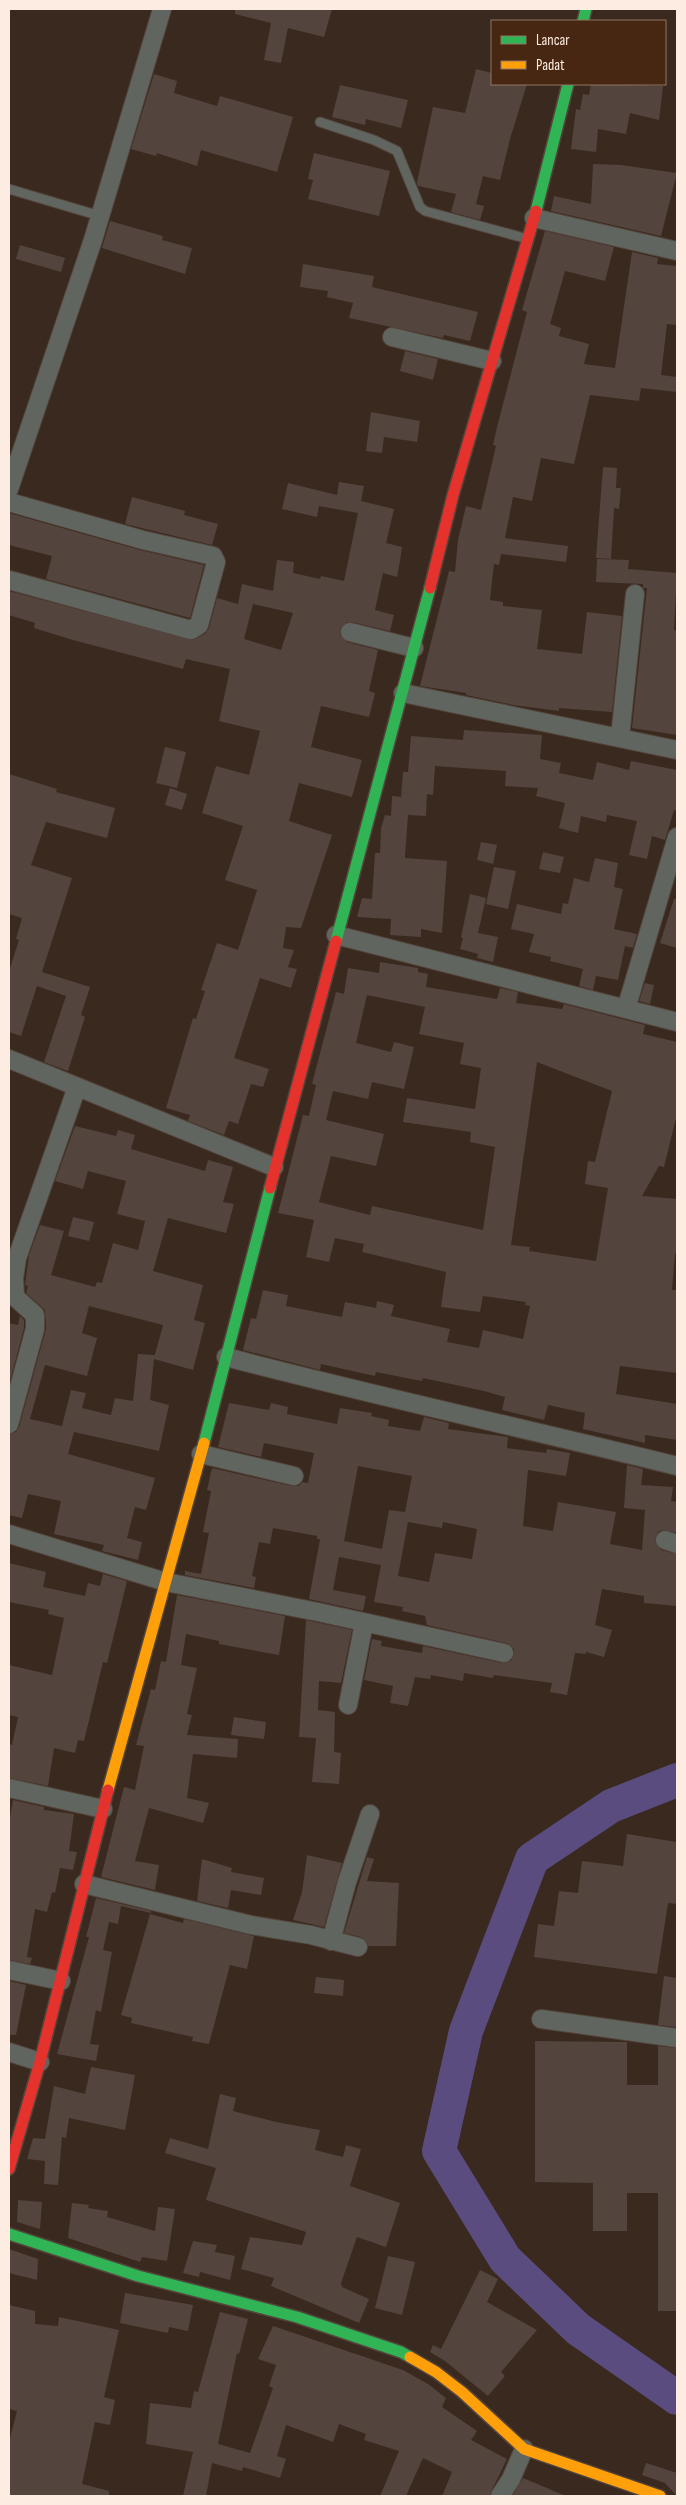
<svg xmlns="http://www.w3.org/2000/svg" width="686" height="2505" font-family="'Sofia Sans Condensed',sans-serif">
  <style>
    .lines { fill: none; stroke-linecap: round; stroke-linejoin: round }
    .river { stroke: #5a4c7f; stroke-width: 34 }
    .building { fill: #54443e; fill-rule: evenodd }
    .lane-casing { stroke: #53453c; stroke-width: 11 }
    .street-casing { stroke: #53453c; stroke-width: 20 }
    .fast-casing { stroke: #53453c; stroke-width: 14 }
    .slow-casing { stroke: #53453c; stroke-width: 14 }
    .jam-casing { stroke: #53453c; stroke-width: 14 }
    .lane { stroke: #61655f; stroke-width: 9 }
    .street { stroke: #61655f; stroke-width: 18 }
    .fast { stroke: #30b455; stroke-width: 11 }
    .slow { stroke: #ff9f0a; stroke-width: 11 }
    .jam { stroke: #e5322d; stroke-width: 11 }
  </style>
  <rect width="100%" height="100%" fill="#3a291e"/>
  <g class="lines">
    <!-- river -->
    <path class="river" d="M677,1780L611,1806L532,1859L466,2031L439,2151L505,2259L578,2329L677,2398"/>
  </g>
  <!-- building -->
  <path class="building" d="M235,9H332L324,37L288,28L281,63L264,60L271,23L235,14Z
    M476,69L492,73V84H527L510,139L500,180L483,176L476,204L484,206L480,220L451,212L456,194L418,186L417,182L433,107L465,113Z
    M154,74L177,81L174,93L217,106L220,96L293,117L277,172L201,150L197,166L157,153L156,156L131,149Z
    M591,84L663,86L659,120L630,113L626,134L598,129L596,152L571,149L576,109L580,110L583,94L589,95Z
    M340,85L408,100L401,128L366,119L365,125L332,117Z
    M314,153L390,171L379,216L308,199L313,180L308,179Z
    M593,164L621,165L677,173L661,236L551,211L554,196L591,204Z
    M110,221L163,236L162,240L192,248L185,274L102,248Z
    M545,231L614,247L605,281L565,271L550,324L561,328L559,336L589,344L584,364L615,368L632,252L658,258L657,264L677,266V325L667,324L661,375L677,377V392L641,388L639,401L590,395L574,464L541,458L532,501L513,497L505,538L568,546L566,562L501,554L499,565L494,564L490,600L503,602V606L542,610L537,649L582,654L587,612L622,616L612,712L559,708V711L513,705L466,695V693L420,686L449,571L455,572L458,540L466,506L481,510L496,446L493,445L497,427L527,312L522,310Z
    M20,245L65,258L61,272L16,259Z
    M303,264L374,276L372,287L478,312L470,341L444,335L443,338L349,318L353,303L327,297L328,291L300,287Z
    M405,351L438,359L433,380L400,371Z
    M371,412L420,421L417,442L384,437L382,453L366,451Z
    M603,467L617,468L616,488H621L619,509L614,508L611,559L596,558Z
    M339,482L364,486L361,501L394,509L386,543L402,547L400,561L397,577L383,573L375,610L394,615L390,631L352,622H347L340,629V635L347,642L378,650L369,691L375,693L369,717L321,706L311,747L362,760L352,797L299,783L289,821L332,835L301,928L286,927L283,948L294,950L288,967L297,969L291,988L260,978L234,1058L269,1069L263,1087L251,1084L238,1124L229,1121L224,1135L188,1121L190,1115L166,1108L193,1018L196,1019L205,991L201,990L217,943L238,950L257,890L225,880L243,826L202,813L216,766L249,775L260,731L219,721L230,669L186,659L183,669L73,640L34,628L35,623L9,615V591L193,640L205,634L209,628L217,598L238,604L242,584L273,591L277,560L294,562L293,573L320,579L321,576L344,581L358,513L319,506L317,517L282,509L288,483L337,495ZM253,604L293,613L281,650L244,639Z
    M132,497L185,511L184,515L218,524L212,545L125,524Z
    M9,513L140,550L204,565L190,618L46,579L52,556L9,545Z
    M597,559L629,560L628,569L677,573L674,630L677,631V735L632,728L647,588H643V584L596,582Z
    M464,730L542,735L540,759L561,763L559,773L593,780L597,762L629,770L631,761L677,770V811L674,810L665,840L652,836L647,859L629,855L637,821L607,815L606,822L581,816L578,833L559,828L565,803L536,796L538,788L505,786L506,771L435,766L433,795L427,794L426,816L408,815L405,855V858L447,861L442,933L421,929V937L390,935L391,919L357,917L362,898L372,899L375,853H380L381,828L385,815L391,816L392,796L401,797L403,772H408L411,736L463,740Z
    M165,747L186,752L177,788L156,783Z
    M9,774L57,789L56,792L115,808L107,838L46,822L31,865L72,878L42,972L90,987L81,1015L85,1017L68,1071L44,1062L66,996L37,986L21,1036L9,1032V971L19,940L16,939L22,918L9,914Z
    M170,788L187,794L182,810L165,805Z
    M481,842L497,845L493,864L477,860Z
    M543,852L564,857L560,873L539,869Z
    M595,858L618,863L614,887L623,889L614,929L637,934L633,948L625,946L618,980L596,976L593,990L579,986L583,969L550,961L551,957L529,952L534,934L511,929L517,904L561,914L563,903L568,904L574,878L589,882Z
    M494,867L516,871L508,909L486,904Z
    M470,894L486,898L478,933L498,937L493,962L477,958L478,954L460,949L463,938L461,937Z
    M674,899H677V948L660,943Z
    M380,962L418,968V972L428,974L426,987L497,999L500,988L518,992L516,1003L562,1009L564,1004L645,1025L643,1034L677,1042V1114L664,1167L659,1166L642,1196L677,1199V1253H675L672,1290H677V1373L620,1366L616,1394L677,1404V1440L645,1435V1443L583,1429L585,1413L548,1405L544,1420L502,1410L505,1397L484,1391L423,1378L422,1381L376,1372L375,1376L321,1364L320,1370L243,1350L251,1318L256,1319L263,1290L288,1295L286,1306L342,1317L345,1302L376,1308L377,1301L394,1305L391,1316L450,1329L447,1342L479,1348L483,1330L523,1339L530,1306L525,1305L526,1302L483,1296L480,1312L441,1307L446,1272L362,1252L364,1244L335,1238L329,1262L306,1257L314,1220L278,1213L303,1115L309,1116L316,1085L312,1084L336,992L344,994L348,968L379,973ZM367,995L425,1007L419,1034L464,1043L460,1064L481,1068L475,1109L407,1098L403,1122L471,1132L470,1142L495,1147L483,1230L372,1206L370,1215L319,1202L331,1156L376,1166L384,1134L326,1120L333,1091L368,1099L372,1082L404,1089L414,1047L394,1042L391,1052L356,1043ZM537,1062L612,1091L595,1162L588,1161L585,1184L608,1188L596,1261L529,1251L530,1247L511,1245Z
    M645,983L654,985L650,1004L639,1001Z
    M75,1126L116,1136L118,1130L135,1135L131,1149L205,1171L208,1160L233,1167L223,1202L234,1204L226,1233L168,1218L153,1271L203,1285L194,1320L205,1323L193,1370L154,1359L150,1400L169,1405L159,1451L74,1432L68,1454L155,1478L146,1510L135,1507L127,1538L142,1542L138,1560L102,1551L104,1545L54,1534L61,1501L28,1494L22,1518L9,1515V1434L16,1432L19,1427L46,1329L45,1310L26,1293L28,1286L25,1285L29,1255L40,1225L64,1231L51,1275L95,1287L97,1282L102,1283L113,1243L138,1250L145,1221L117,1214L126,1181L88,1171L83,1189L55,1181ZM89,1306L163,1325L154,1358L155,1355L138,1354L133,1401L115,1398L111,1415L82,1408L86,1393L71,1390L62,1426L30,1419L45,1365L87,1376L97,1338L82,1333Z
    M73,1217L94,1222L89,1241L68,1236Z
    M20,1316L24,1320V1328L9,1385V1323L18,1325Z
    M229,1403L269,1410L271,1403L288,1407L287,1414L337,1424L340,1408L372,1413L371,1416L389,1420L388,1426L420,1431L424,1417L449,1423L448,1429L508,1437L507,1448L546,1453L547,1449L570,1453L566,1476L528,1470L523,1526L553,1531L558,1502L616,1512L610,1544L642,1550L645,1510L624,1508L627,1465L643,1469L641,1485L673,1487L671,1501L677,1502V1533L662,1530L658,1532L655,1542L661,1550L677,1554V1606L644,1603V1596L602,1589L595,1625L612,1630L604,1657L586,1652V1654L575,1653L567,1695L550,1692L552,1683L494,1675L493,1678L464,1673L463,1681L431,1675L430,1679L415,1677L408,1706L390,1703L393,1686L364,1680L372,1639L382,1641L381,1646L422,1653L423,1646L502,1663L512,1660L514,1649L506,1643L427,1625L425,1616L402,1611L403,1607L374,1602L381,1565L339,1557L333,1590L366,1596L363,1611L309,1599L320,1539H317V1536L273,1528L270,1544L259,1542L252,1576L256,1577L254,1588L185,1575V1571L201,1574L209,1533L203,1532L211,1491L207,1490L212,1468L292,1486H298L303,1482L308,1483L314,1453L264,1443L261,1457L218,1447ZM358,1466L412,1476L405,1512L389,1510L382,1549L344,1541ZM408,1522L442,1528L443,1522L477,1529L472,1559L435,1553L429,1582L398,1576Z
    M9,1563L46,1572L43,1587L85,1596L88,1583L100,1586L103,1574L127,1581L107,1663L103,1662L84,1741L78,1740L75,1753L54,1748L48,1786L9,1778V1744L12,1745L18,1717L9,1715V1665L52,1675L64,1618L48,1614L49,1610L9,1602Z
    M177,1595L285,1616L279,1655L219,1644V1641L186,1634L181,1665L197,1668L187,1714L192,1715L187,1735L238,1739L237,1758L193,1754L187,1798L209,1803L203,1823L149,1808L135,1861L159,1865L155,1890L101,1877L124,1787L135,1790L144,1746L136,1745L151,1689L155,1690L161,1661L166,1662Z
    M306,1620L352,1630L341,1683L319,1681L318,1710L335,1712L334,1752L341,1753L339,1784L312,1782L316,1738L299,1737Z
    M234,1717L266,1722L264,1739L231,1735Z
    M13,1800L44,1807V1810L74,1814L69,1851L77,1852L73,1870L60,1868L55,1893L52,1892L47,1912L35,1909L27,1957L32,1958L30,1964L9,1960V1823Z
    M627,1834L677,1842V1904L668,1903L657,1974L534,1957L538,1924L554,1926L559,1891L578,1893L582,1861L623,1866Z
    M307,1855L342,1863L324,1927L293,1920L302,1892Z
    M367,1857L374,1859L367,1881L399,1883L396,1946H368L361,1937L344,1933Z
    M202,1859L232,1868L231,1872L264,1878L261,1895L231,1890L228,1908L197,1901Z
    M96,1898L151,1911V1913L121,1906L118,1924L109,1922L103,1950L112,1952L101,2012L96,2010L90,2044L99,2045L96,2061L57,2054L89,1937H86Z
    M150,1914L183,1923L184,1919L254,1936L247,1969L230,1965L209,2044L192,2041L193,2037L131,2023L132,2018L121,2015Z
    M664,1976L677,1978V2027L658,2025Z
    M316,1977L344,1980L343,1996L314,1993Z
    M9,1981L26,1985L16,2035H9Z
    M535,2041L627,2042V2085H658V2046L677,2048V2311H658V2193H627V2231H593V2183L535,2182Z
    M91,2067L135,2075L125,2130L69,2118L66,2138L62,2137L58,2185L44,2184L45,2161L27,2159L33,2138L45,2139L54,2086L85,2094Z
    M220,2094L236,2098L233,2111L276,2122L320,2130L315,2150L343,2157L346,2145L361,2149L350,2186L400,2203L386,2247L357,2237L341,2283L342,2287L369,2299L359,2323L271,2286L274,2278L241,2269L250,2237L302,2245L306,2232L206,2200L216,2168L165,2153L170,2138L208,2149Z
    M18,2200L42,2202L40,2229L17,2222Z
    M72,2203L89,2205L88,2208L108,2211L107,2217L155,2231L158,2207L175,2209L167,2261L142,2257L140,2262L68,2238Z
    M193,2241L217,2245L215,2252L235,2256L230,2280L200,2272L199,2277L183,2273Z
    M9,2249L38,2259L37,2280L9,2273Z
    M388,2256L415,2262L402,2315L375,2308Z
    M480,2270L498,2279L487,2302L537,2330L501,2372L505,2376L488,2396L445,2361L430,2352L433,2345L441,2349Z
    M125,2293L193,2305L188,2331L169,2327L168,2333L120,2323Z
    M9,2305L35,2311V2324L58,2326L59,2317L119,2330L104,2397L115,2400L110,2425L95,2422L82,2484L109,2491V2496H9V2442L17,2411L9,2409Z
    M220,2312L248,2319L239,2354L237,2353L218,2444L250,2453L273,2388L269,2386L276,2365L258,2359L273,2326L403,2370L428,2384L446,2398L442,2407L477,2431L471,2440L507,2459L489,2496H442L452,2472L423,2458L406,2496H380L399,2451L364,2440L366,2434L339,2424L333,2442L286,2425L277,2456L286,2459L280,2478L243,2467L242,2471L212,2463L206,2496H183L193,2452L146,2444L150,2403L191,2408L194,2391L198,2392Z
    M646,2463L677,2473V2496L665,2483L642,2475Z
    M523,2478L566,2496H512Z"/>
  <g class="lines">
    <defs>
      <path id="lane" d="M320,122L374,140L397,151L420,207L425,211L528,239
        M9,189L100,216"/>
      <path id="street" d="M534,218L677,251
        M392,337L492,361
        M9,489L93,240L162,9
        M9,502L143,540L213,556L216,562L199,625L191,630L9,580
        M350,632L414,648
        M403,693L677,750
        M620,737L635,594
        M336,935L677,1022
        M626,1009L677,837
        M9,1059L274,1167
        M226,1357C375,1396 527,1429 677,1466
        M9,1424L35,1329V1315L15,1297L14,1278L17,1258L77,1087
        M201,1454L294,1476
        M9,1534L166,1582L318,1612L504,1653
        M665,1540L677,1544
        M348,1705L364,1623
        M9,1788L103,1809
        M84,1884L251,1925L311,1935L358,1947
        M331,1941L347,1882L370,1814
        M9,1970L61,1981
        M541,2019L677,2038
        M9,2052L40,2062
        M500,2496L511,2479L524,2449"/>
      <path id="fast" d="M583,21L586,9
        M536,211L568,84
        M336,941L430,588
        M204,1443L270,1188
        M9,2234L138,2276L297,2317L401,2352L410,2357"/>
      <path id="slow" d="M108,1790L204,1443
        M410,2357L436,2372L462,2392L524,2449L660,2496"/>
      <path id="jam" d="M430,588L453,495L536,211
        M270,1188L336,941
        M9,2169L40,2062L108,1790"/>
    </defs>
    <!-- lane casing -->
    <use href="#lane" class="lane-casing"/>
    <!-- street casing -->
    <use href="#street" class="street-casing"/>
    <!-- fast casing -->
    <use href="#fast" class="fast-casing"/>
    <!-- slow casing -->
    <use href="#slow" class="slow-casing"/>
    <!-- jam casing -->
    <use href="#jam" class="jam-casing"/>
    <!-- lane -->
    <use href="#lane" class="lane"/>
    <!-- street -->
    <use href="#street" class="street"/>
    <!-- fast -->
    <use href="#fast" class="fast"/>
    <!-- slow -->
    <use href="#slow" class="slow"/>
    <!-- jam -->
    <use href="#jam" class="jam"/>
  </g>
  <!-- border -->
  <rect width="686" height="2505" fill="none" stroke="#fdece2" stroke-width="20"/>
  <!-- legend -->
  <rect x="491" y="20" width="175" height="65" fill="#472711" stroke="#907665"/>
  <rect x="501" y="36" width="25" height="8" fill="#30b455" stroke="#907665"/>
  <text x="536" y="45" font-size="15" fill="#fdece2">Lancar</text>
  <rect x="501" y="61" width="25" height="8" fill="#ff9f0a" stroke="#907665"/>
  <text x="536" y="70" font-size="15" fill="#fdece2">Padat</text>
</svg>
